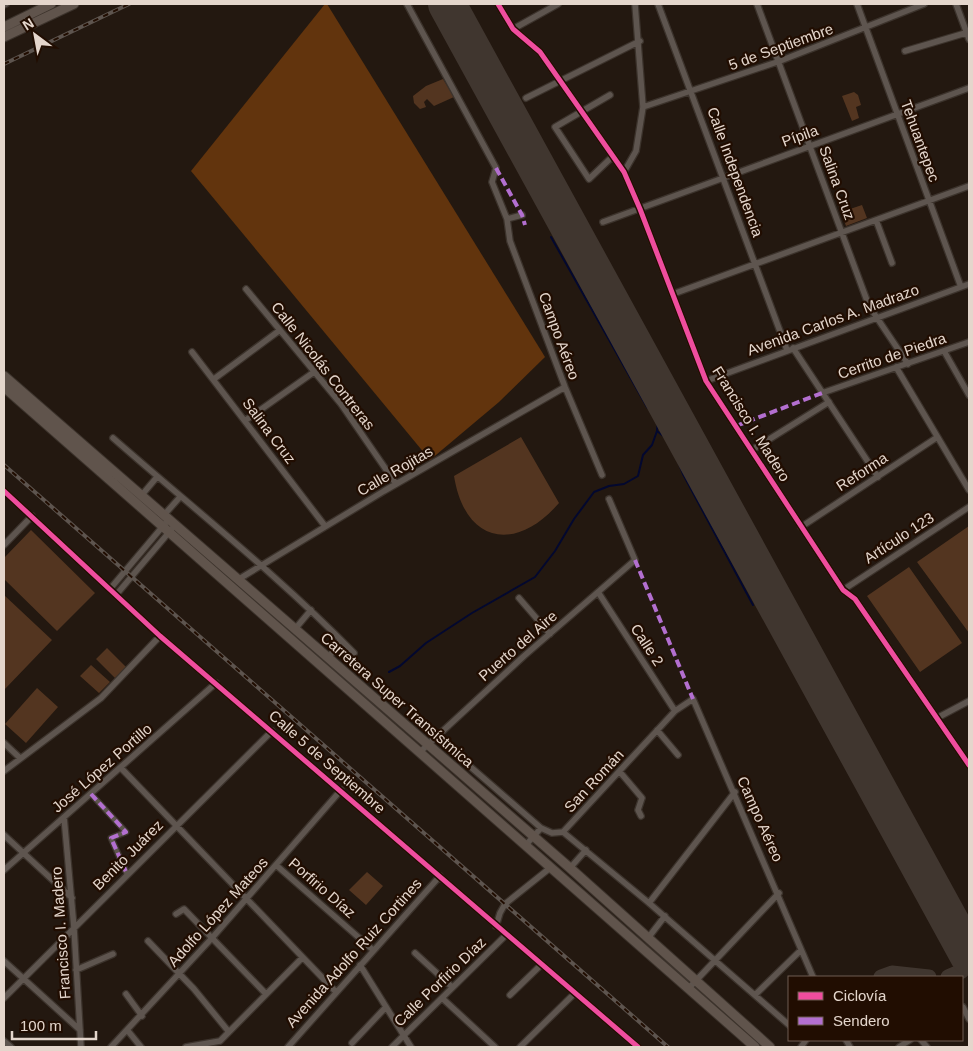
<svg xmlns="http://www.w3.org/2000/svg" width="973" height="1051" font-family="Arial,sans-serif">
  <style>
    .green { fill: #533520 }
    .forest { fill: #62340d }
    .lines { fill: none; stroke-linecap: round; stroke-linejoin: round }
    .stream { stroke: #03082f; stroke-width: 2 }
    .taxiway { stroke: #40362f; stroke-width: 15 }
    .runway { stroke: #40362f; stroke-width: 38 }
    .pedestrian-casing { stroke: #3c332c; stroke-width: 7 }
    .minor-casing { stroke: #3c332c; stroke-width: 8 }
    .primary-casing { stroke: #3c332c; stroke-width: 11 }
    .pedestrian { stroke: #5e554f; stroke-width: 4.5 }
    .minor { stroke: #5e554f; stroke-width: 5.5 }
    .primary { stroke: #60544c; stroke-width: 9 }
    .rail-casing { stroke: #5d544e; stroke-width: 4 }
    .rail { stroke: #210d01; stroke-width: 2; stroke-dasharray: 5.5; stroke-linecap: butt }
    .quiet { stroke: #b36fd0; stroke-width: 4; stroke-dasharray: 8 4; stroke-linecap: butt }
    .cycleway-casing { stroke: #210d01; stroke-width: 8 }
    .cycleway { stroke: #ef4d9e; stroke-width: 5 }
    .labels { text-anchor: middle; stroke-width: 4.5; stroke-linejoin: round; paint-order: stroke }
    .street-label { font-size: 15px; fill: #e4d6cc; stroke: #210d01 }
  </style>
  <rect width="100%" height="100%" fill="#231810"/>
  <!-- green -->
  <path class="green" d="M443,79L454,97L434,106L427,99L424,102L426,107L420,109L414,103L413,96L426,86Z
    M854,92L858,95L861,105L856,107L859,118L852,121L842,96Z
    M862,205L867,218L846,226L841,212Z
    M521,437L559,503C516,553 465,544 454,476Z
    M969,526V633L917,562Z
    M31,530L95,593L57,631L4,579V558Z
    M909,567L962,643L920,672L867,596Z
    M4,595L52,640L4,690Z
    M107,648L126,667L115,678L96,659Z
    M91,665L110,682L99,693L80,676Z
    M37,688L58,707L26,743L5,724Z
    M367,872L383,886L366,905L349,890Z"/>
  <!-- forest -->
  <path class="forest" d="M325,4H327L545,357L499,402L430,460L191,171Z"/>
  <g class="lines">
    <!-- stream -->
    <path class="stream" d="M551,237L647,407L658,418L657,431L675,445V454L683,474L753,605
      M389,672L400,666L426,643L472,613L535,577L555,551L574,519L594,492L609,486L624,484L638,476L643,455L652,445L657,431"/>
    <!-- taxiway -->
    <path class="taxiway" d="M881,977L892,973L929,977
      M948,977L962,971L969,962"/>
    <!-- runway -->
    <path class="runway" d="M447,4L969,956"/>
    <defs>
      <path id="pedestrian" d="M91,794L126,832L111,838L127,874"/>
      <path id="minor" d="M407,4L496,168L492,182L507,219
        M498,4L513,29L540,52L624,172L640,209L706,381L843,590L855,599L969,765
        M658,4L787,350
        M757,4L869,306L908,364
        M857,4L961,287
        M956,4L969,39
        M4,5L6,4
        M513,29L558,4
        M905,51L969,32
        M610,95L555,127L589,179L612,157
        M526,98L640,41
        M643,107L780,61L924,4
        M624,172L636,151L643,107L635,4
        M522,215L507,219L510,241L565,387L602,475
        M876,220L892,263
        M603,222L969,88
        M246,289L341,404L396,484
        M673,294L969,186
        M793,348L878,477
        M944,351L969,395
        M192,352L325,526
        M896,367L969,490
        M214,379L280,330
        M706,381L969,284
        M822,393L969,342
        M246,420L314,372
        M113,438C194,509 279,576 354,653
        M752,450L829,402
        M4,491L160,636L638,1047
        M141,496L157,477
        M164,515L180,497
        M801,527L936,438
        M4,545L32,516
        M239,579L384,491L565,387
        M110,589L169,519
        M843,590L969,507
        M598,592L675,711
        M116,595L176,524
        M519,598L550,634
        M295,629L311,610
        M328,659L340,640
        M937,718L969,701
        M657,730L678,755
        M435,736L541,828
        M4,743L20,758
        M420,752L524,656L635,560L609,499
        M121,768L336,992
        M4,771L101,698L160,636
        M620,772L642,798L638,810L641,816
        M64,817L74,928L81,1047
        M563,832L649,903L789,1025
        M4,835L72,898
        M525,846L541,828L552,833L563,832L675,711L693,699L813,977
        M276,865L373,950
        M570,868L586,850
        M4,870L216,683
        M649,903L735,792
        M176,914L184,909L266,994
        M496,926L500,913L505,904L550,868
        M648,938L665,916
        M148,941L194,989L229,1032
        M415,953L452,987
        M4,961L80,1030
        M360,965L411,1047
        M76,970L113,954
        M688,989L779,893
        M126,994L142,1016
        M510,995L542,964
        M755,995L801,950
        M4,998L272,731
        M442,998L495,1047
        M963,1007L969,1019
        M128,1031L141,1047
        M846,1040L850,1047
        M921,1040L927,1047
        M4,1041L11,1047
        M352,1043L386,1007
        M111,1047L212,938L341,790
        M186,1047L220,1041L302,958
        M288,1047L440,876
        M392,1047L506,935
        M520,1047L575,993
        M801,1047L806,1040
        M899,1047L910,1040"/>
      <path id="primary" d="M4,27L51,4
        M4,37L74,4
        M4,376L570,868L770,1047
        M4,387L755,1047"/>
    </defs>
    <!-- pedestrian casing -->
    <use href="#pedestrian" class="pedestrian-casing"/>
    <!-- minor casing -->
    <use href="#minor" class="minor-casing"/>
    <!-- primary casing -->
    <use href="#primary" class="primary-casing"/>
    <!-- pedestrian -->
    <use href="#pedestrian" class="pedestrian"/>
    <!-- minor -->
    <use href="#minor" class="minor"/>
    <!-- primary -->
    <use href="#primary" class="primary"/>
    <defs>
      <path id="rail" d="M4,64L129,4
        M4,465L668,1047"/>
    </defs>
    <!-- rail casing -->
    <use href="#rail" class="rail-casing"/>
    <!-- rail -->
    <use href="#rail" class="rail"/>
    <!-- quiet -->
    <path class="quiet" d="M496,168L522,215L525,225
      M736,426L822,393
      M635,560L693,699
      M91,794L126,832L111,838L127,874"/>
    <defs>
      <path id="cycleway" d="M498,4L513,29L540,52L624,172L640,209L706,381L843,590L855,599L969,765
        M4,491L160,636L638,1047"/>
    </defs>
    <!-- cycleway casing -->
    <use href="#cycleway" class="cycleway-casing"/>
    <!-- cycleway -->
    <use href="#cycleway" class="cycleway"/>
  </g>
  <g class="labels">
    <!-- street labels -->
    <g class="street-label">
      <text transform="translate(781 47) rotate(-20)" y="5">5 de Septiembre</text>
      <text transform="translate(800 136) rotate(-20)" y="5">Pípila</text>
      <text transform="translate(920 141) rotate(70)" y="5">Tehuantepec</text>
      <text transform="translate(735 172) rotate(70)" y="5">Calle Independencia</text>
      <text transform="translate(837 183) rotate(70)" y="5">Salina Cruz</text>
      <text transform="translate(833 320) rotate(-20)" y="5">Avenida Carlos A. Madrazo</text>
      <text transform="translate(559 336) rotate(70)" y="5">Campo Aéreo</text>
      <text transform="translate(892 356) rotate(-19)" y="5">Cerrito de Piedra</text>
      <text transform="translate(323 366) rotate(52)" y="5">Calle Nicolás Contreras</text>
      <text transform="translate(751 424) rotate(58)" y="5">Francisco I. Madero</text>
      <text transform="translate(269 431) rotate(53)" y="5">Salina Cruz</text>
      <text transform="translate(395 471) rotate(-30)" y="5">Calle Rojitas</text>
      <text transform="translate(862 472) rotate(-33)" y="5">Reforma</text>
      <text transform="translate(899 538) rotate(-33)" y="5">Artículo 123</text>
      <text transform="translate(647 645) rotate(57)" y="5">Calle 2</text>
      <text transform="translate(518 646) rotate(-41)" y="5">Puerto del Aire</text>
      <text transform="translate(397 700) rotate(41)" y="5">Carretera Super Transístmica</text>
      <text transform="translate(327 762) rotate(41)" y="5">Calle 5 de Septiembre</text>
      <text transform="translate(102 768) rotate(-41)" y="5">José López Portillo</text>
      <text transform="translate(594 781) rotate(-47)" y="5">San Román</text>
      <text transform="translate(760 819) rotate(66)" y="5">Campo Aéreo</text>
      <text transform="translate(128 855) rotate(-45)" y="5">Benito Juárez</text>
      <text transform="translate(322 888) rotate(41)" y="5">Porfirio Díaz</text>
      <text transform="translate(218 912) rotate(-48)" y="5">Adolfo López Mateos</text>
      <text transform="translate(61 933) rotate(-94)" y="5">Francisco I. Madero</text>
      <text transform="translate(354 953) rotate(-48)" y="5">Avenida Adolfo Ruiz Cortines</text>
      <text transform="translate(440 982) rotate(-44)" y="5">Calle Porfirio Díaz</text>
    </g>
  </g>
  <!-- border -->
  <rect width="973" height="1051" fill="none" stroke="#e4d6cc" stroke-width="10"/>
  <!-- legend -->
  <rect x="788" y="976" width="175" height="65" fill="#210d01" stroke="#6f5d52"/>
  <rect x="798" y="992" width="25" height="8" fill="#ef4d9e" stroke="#6f5d52"/>
  <text x="833" y="1001" font-size="15" fill="#e4d6cc">Ciclovía</text>
  <rect x="798" y="1017" width="25" height="8" fill="#b36fd0" stroke="#6f5d52"/>
  <text x="833" y="1026" font-size="15" fill="#e4d6cc">Sendero</text>
  <!-- north arrow -->
  <g transform="translate(35 35) rotate(328)" stroke="#210d01" stroke-width="4" paint-order="stroke">
  <path d="M0-4L9 19L0 12L-9 19Z" fill="#e4d6cc"/>
  <text y="-8" font-size="14" font-weight="bold" text-anchor="middle" fill="#e4d6cc">N</text>
  </g>
  <!-- scale -->
  <path d="M12 1031v8h84v-8" fill="none" stroke="#e4d6cc" stroke-width="2.5"/>
  <text x="20" y="1031" font-size="15" fill="#e4d6cc" stroke="#210d01" stroke-width="4" paint-order="stroke">100 m</text>
</svg>
